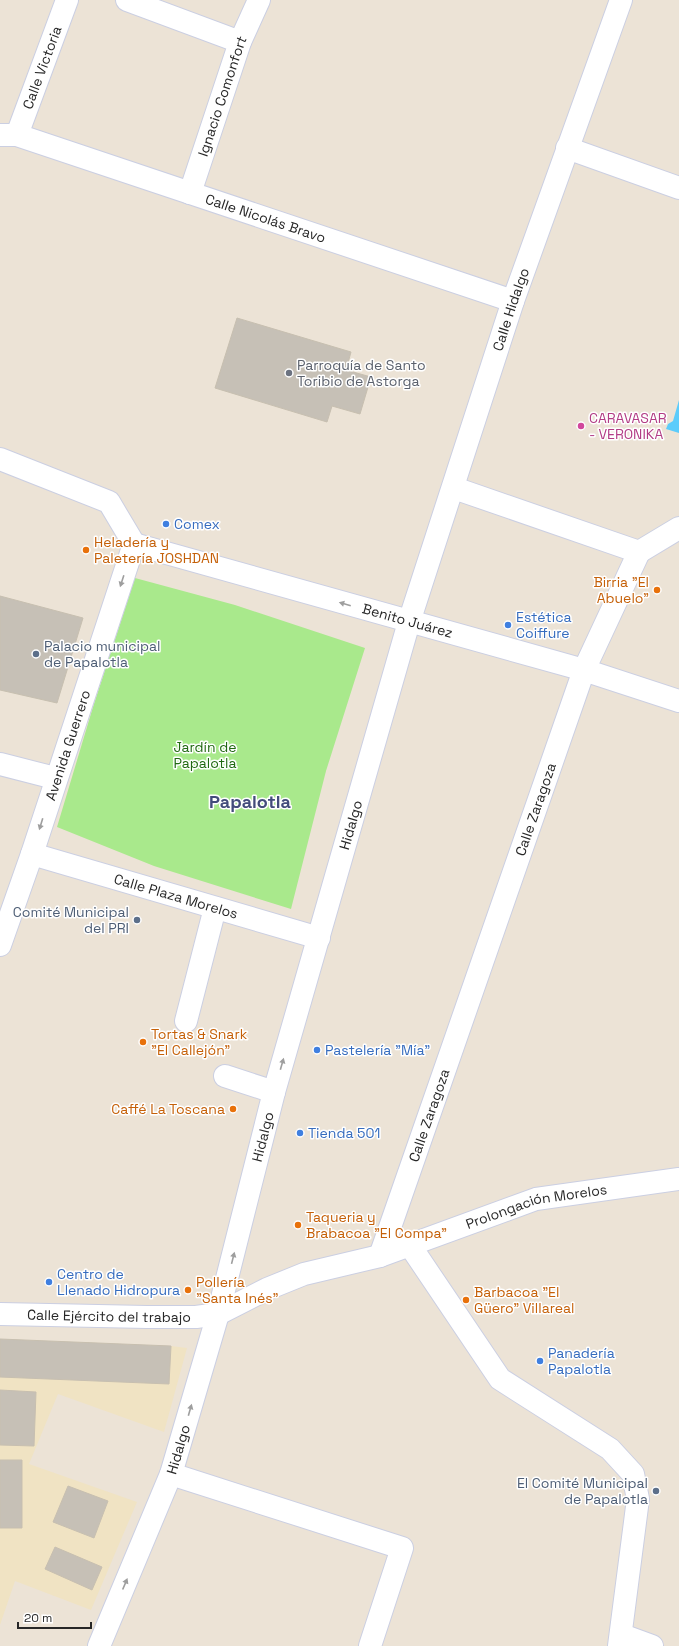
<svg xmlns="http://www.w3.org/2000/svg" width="679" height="1646" font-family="'Space Grotesk',sans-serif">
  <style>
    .education { fill: #f0e3c3 }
    .green { fill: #a9e98c }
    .water { fill: #5cccfb }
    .building { fill: #c6c0b6; stroke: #c7bfb0 }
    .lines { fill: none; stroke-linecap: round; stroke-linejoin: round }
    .street-casing { stroke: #cbcfe2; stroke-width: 24 }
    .secondary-casing { stroke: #cbcfe2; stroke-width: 24 }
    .street { stroke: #fff; stroke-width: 22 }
    .secondary { stroke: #fff; stroke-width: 22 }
    .oneway { fill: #9e9e9e }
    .worship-dot { fill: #6b7280; stroke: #fff; stroke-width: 1.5 }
    .hotel-dot { fill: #d1479c; stroke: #fff; stroke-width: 1.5 }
    .shop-dot { fill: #3f7fe0; stroke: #fff; stroke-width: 1.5 }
    .food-dot { fill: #e8710a; stroke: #fff; stroke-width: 1.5 }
    .service-dot { fill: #5c6f8a; stroke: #fff; stroke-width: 1.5 }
    .labels { text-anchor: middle; stroke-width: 3; stroke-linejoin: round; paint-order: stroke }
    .street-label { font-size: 14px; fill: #272727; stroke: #fff }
    .worship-label { font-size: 14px; fill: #5b616d; stroke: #fff; text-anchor: start }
    .hotel-label { font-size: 14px; fill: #b23c85; stroke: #fff; text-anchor: start }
    .shop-label { font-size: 14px; fill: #366cbe; stroke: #fff; text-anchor: start }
    .food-label { font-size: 14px; fill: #c56008; stroke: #fff; text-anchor: start }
    .service-label { font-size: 14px; fill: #4e5e75; stroke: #fff; text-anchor: end }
    .park-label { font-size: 14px; fill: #216912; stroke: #fff }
    .district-label { font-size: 18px; font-weight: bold; fill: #434c7b; stroke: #fff }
  </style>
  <rect width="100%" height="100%" fill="#ece3d6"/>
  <!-- education -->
  <path class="education" d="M0,1339L171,1346L187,1348L164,1432L58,1394L29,1464L137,1502L91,1610L15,1581L0,1625Z"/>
  <!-- green -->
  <path class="green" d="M135,578L235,605L365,648L326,771L291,909L154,866L57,827L93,707Z"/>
  <!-- water -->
  <path class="water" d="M679,400V433L666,429L668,424L673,421Z"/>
  <!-- building -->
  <path class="building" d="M237,318L351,352L346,370L371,377L360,414L332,406L327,422L215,388Z
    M0,596L83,618L57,703L0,690Z
    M0,1339L171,1346L169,1384L0,1377Z
    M0,1390L36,1392L34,1446L0,1445Z
    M0,1460H22V1528H0Z
    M68,1486L108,1501L94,1538L53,1522Z
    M55,1547L102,1567L92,1590L45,1569Z"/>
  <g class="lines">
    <defs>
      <g id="street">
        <path d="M127,0L240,42"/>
        <path id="s1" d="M0,135H17L513,301"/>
        <path id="s2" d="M17,135L67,0"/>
        <path d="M567,148L679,188"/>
        <path id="s3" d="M190,193L240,42L259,0"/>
        <path d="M454,488L639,552"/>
        <path d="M639,552L679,528"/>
        <path d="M0,764L55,778"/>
        <path d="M186,1021L215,908"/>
        <path d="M225,1076L274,1092"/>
        <path d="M409,1244L500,1379L610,1449L633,1474L638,1499L619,1646"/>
        <path id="s4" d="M380,1256L584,670L639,552"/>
        <path id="s5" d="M0,1314L147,1317H196L218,1314L267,1289L304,1274L380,1256L536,1199L679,1179"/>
        <path d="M171,1474L402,1548L370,1646"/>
        <path d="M622,1635L652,1646"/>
      </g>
      <g id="secondary">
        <path d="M0,459L109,502L134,544"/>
        <path id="s6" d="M134,544L584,670L679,701"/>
        <path id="s7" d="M32,854L319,938"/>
        <path id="s8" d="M0,945L32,854L134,544"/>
        <path id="s9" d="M99,1646L171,1474L218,1314L274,1092L409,622L513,301L621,0"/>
      </g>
    </defs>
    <!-- street casing -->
    <use href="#street" class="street-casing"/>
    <!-- secondary casing -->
    <use href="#secondary" class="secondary-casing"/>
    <!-- street -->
    <use href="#street" class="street"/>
    <!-- secondary -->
    <use href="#secondary" class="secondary"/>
  </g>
  <!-- one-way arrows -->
  <defs><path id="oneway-solid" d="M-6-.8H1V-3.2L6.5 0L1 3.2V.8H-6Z"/></defs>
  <g class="oneway">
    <use href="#oneway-solid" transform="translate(122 581) rotate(108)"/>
    <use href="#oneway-solid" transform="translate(345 604) rotate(-164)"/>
    <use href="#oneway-solid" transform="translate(41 824) rotate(107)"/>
    <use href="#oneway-solid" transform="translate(282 1064) rotate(-74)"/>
    <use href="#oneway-solid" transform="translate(233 1258) rotate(-76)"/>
    <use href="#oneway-solid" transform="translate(190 1410) rotate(-74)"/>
    <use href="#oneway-solid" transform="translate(125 1584) rotate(-67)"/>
  </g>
  <!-- markers -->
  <circle class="worship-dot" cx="289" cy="373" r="4"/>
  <circle class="hotel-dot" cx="581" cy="426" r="4"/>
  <g class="shop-dot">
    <circle cx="166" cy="524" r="4"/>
    <circle cx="508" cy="625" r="4"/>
    <circle cx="317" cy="1050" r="4"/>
    <circle cx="300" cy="1133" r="4"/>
    <circle cx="49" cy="1282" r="4"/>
    <circle cx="540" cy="1361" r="4"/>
  </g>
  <g class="food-dot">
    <circle cx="86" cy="550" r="4"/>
    <circle cx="657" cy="590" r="4"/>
    <circle cx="143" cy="1042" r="4"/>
    <circle cx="233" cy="1109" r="4"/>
    <circle cx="298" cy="1225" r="4"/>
    <circle cx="188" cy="1290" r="4"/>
    <circle cx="466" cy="1300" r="4"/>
  </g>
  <g class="service-dot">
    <circle cx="36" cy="654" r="4"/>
    <circle cx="137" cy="920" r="4"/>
    <circle cx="656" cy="1491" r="4"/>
  </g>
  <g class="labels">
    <!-- street labels -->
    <g class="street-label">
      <text dy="5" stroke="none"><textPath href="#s2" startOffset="72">Calle Victoria</textPath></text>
      <text dy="5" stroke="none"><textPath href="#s3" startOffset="102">Ignacio Comonfort</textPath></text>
      <text dy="5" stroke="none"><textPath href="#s1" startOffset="279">Calle Nicolás Bravo</textPath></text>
      <text dy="5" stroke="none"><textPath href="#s9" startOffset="1400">Calle Hidalgo</textPath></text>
      <text dy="5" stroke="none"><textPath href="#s6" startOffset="284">Benito Juárez</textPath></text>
      <text dy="5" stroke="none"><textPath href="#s8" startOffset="211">Avenida Guerrero</textPath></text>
      <text dy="5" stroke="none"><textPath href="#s4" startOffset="473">Calle Zaragoza</textPath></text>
      <text dy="5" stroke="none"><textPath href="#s9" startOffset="860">Hidalgo</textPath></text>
      <text dy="5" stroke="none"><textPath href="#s7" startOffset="150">Calle Plaza Morelos</textPath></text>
      <text dy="5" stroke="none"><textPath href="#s4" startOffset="149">Calle Zaragoza</textPath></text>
      <text dy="5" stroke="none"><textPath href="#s9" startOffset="536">Hidalgo</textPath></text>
      <text dy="5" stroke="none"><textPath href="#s5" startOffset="556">Prolongación Morelos</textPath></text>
      <text dy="5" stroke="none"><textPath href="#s5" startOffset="109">Calle Ejército del trabajo</textPath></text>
      <text dy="5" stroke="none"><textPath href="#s9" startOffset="212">Hidalgo</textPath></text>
    </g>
    <!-- worship labels -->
    <g class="worship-label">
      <text x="297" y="370">Parroquía de Santo<tspan x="297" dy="16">Toribio de Astorga</tspan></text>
    </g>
    <!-- hotel labels -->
    <g class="hotel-label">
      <text x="589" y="423">CARAVASAR<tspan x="589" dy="16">- VERONIKA</tspan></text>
    </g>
    <!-- shop labels -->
    <g class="shop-label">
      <text x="174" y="529">Comex</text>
      <text x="516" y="622">Estética<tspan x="516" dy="16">Coiffure</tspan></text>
      <text x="325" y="1055">Pastelería "Mía"</text>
      <text x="308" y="1138">Tienda 501</text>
      <text x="57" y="1279">Centro de<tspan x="57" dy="16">Llenado Hidropura</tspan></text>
      <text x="548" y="1358">Panadería<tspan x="548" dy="16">Papalotla</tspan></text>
    </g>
    <!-- food labels -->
    <g class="food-label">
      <text x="94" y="547">Heladería y<tspan x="94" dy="16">Paletería JOSHDAN</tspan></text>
      <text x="649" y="587" text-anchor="end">Birria "El<tspan x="649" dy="16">Abuelo"</tspan></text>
      <text x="151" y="1039">Tortas &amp; Snark<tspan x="151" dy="16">"El Callejón"</tspan></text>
      <text x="225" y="1114" text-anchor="end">Caffé La Toscana</text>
      <text x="306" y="1222">Taqueria y<tspan x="306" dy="16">Brabacoa "El Compa"</tspan></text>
      <text x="196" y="1287">Pollería<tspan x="196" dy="16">"Santa Inés"</tspan></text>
      <text x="474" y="1297">Barbacoa "El<tspan x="474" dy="16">Güero" Villareal</tspan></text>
    </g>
    <!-- service labels -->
    <g class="service-label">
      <text x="44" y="651" text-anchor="start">Palacio municipal<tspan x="44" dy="16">de Papalotla</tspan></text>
      <text x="129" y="917">Comité Municipal<tspan x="129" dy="16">del PRI</tspan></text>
      <text x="648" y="1488">El Comité Municipal<tspan x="648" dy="16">de Papalotla</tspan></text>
    </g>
    <!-- park labels -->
    <g class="park-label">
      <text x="205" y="752">Jardín de<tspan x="205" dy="16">Papalotla</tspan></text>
    </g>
    <!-- district labels -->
    <g class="district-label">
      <text x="250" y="808">Papalotla</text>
    </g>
  </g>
  <!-- scale -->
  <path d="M18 1622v6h73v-6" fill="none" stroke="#272727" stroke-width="2"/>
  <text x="24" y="1622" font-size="12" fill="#272727" stroke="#ffffff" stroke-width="3" paint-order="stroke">20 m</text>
</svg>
